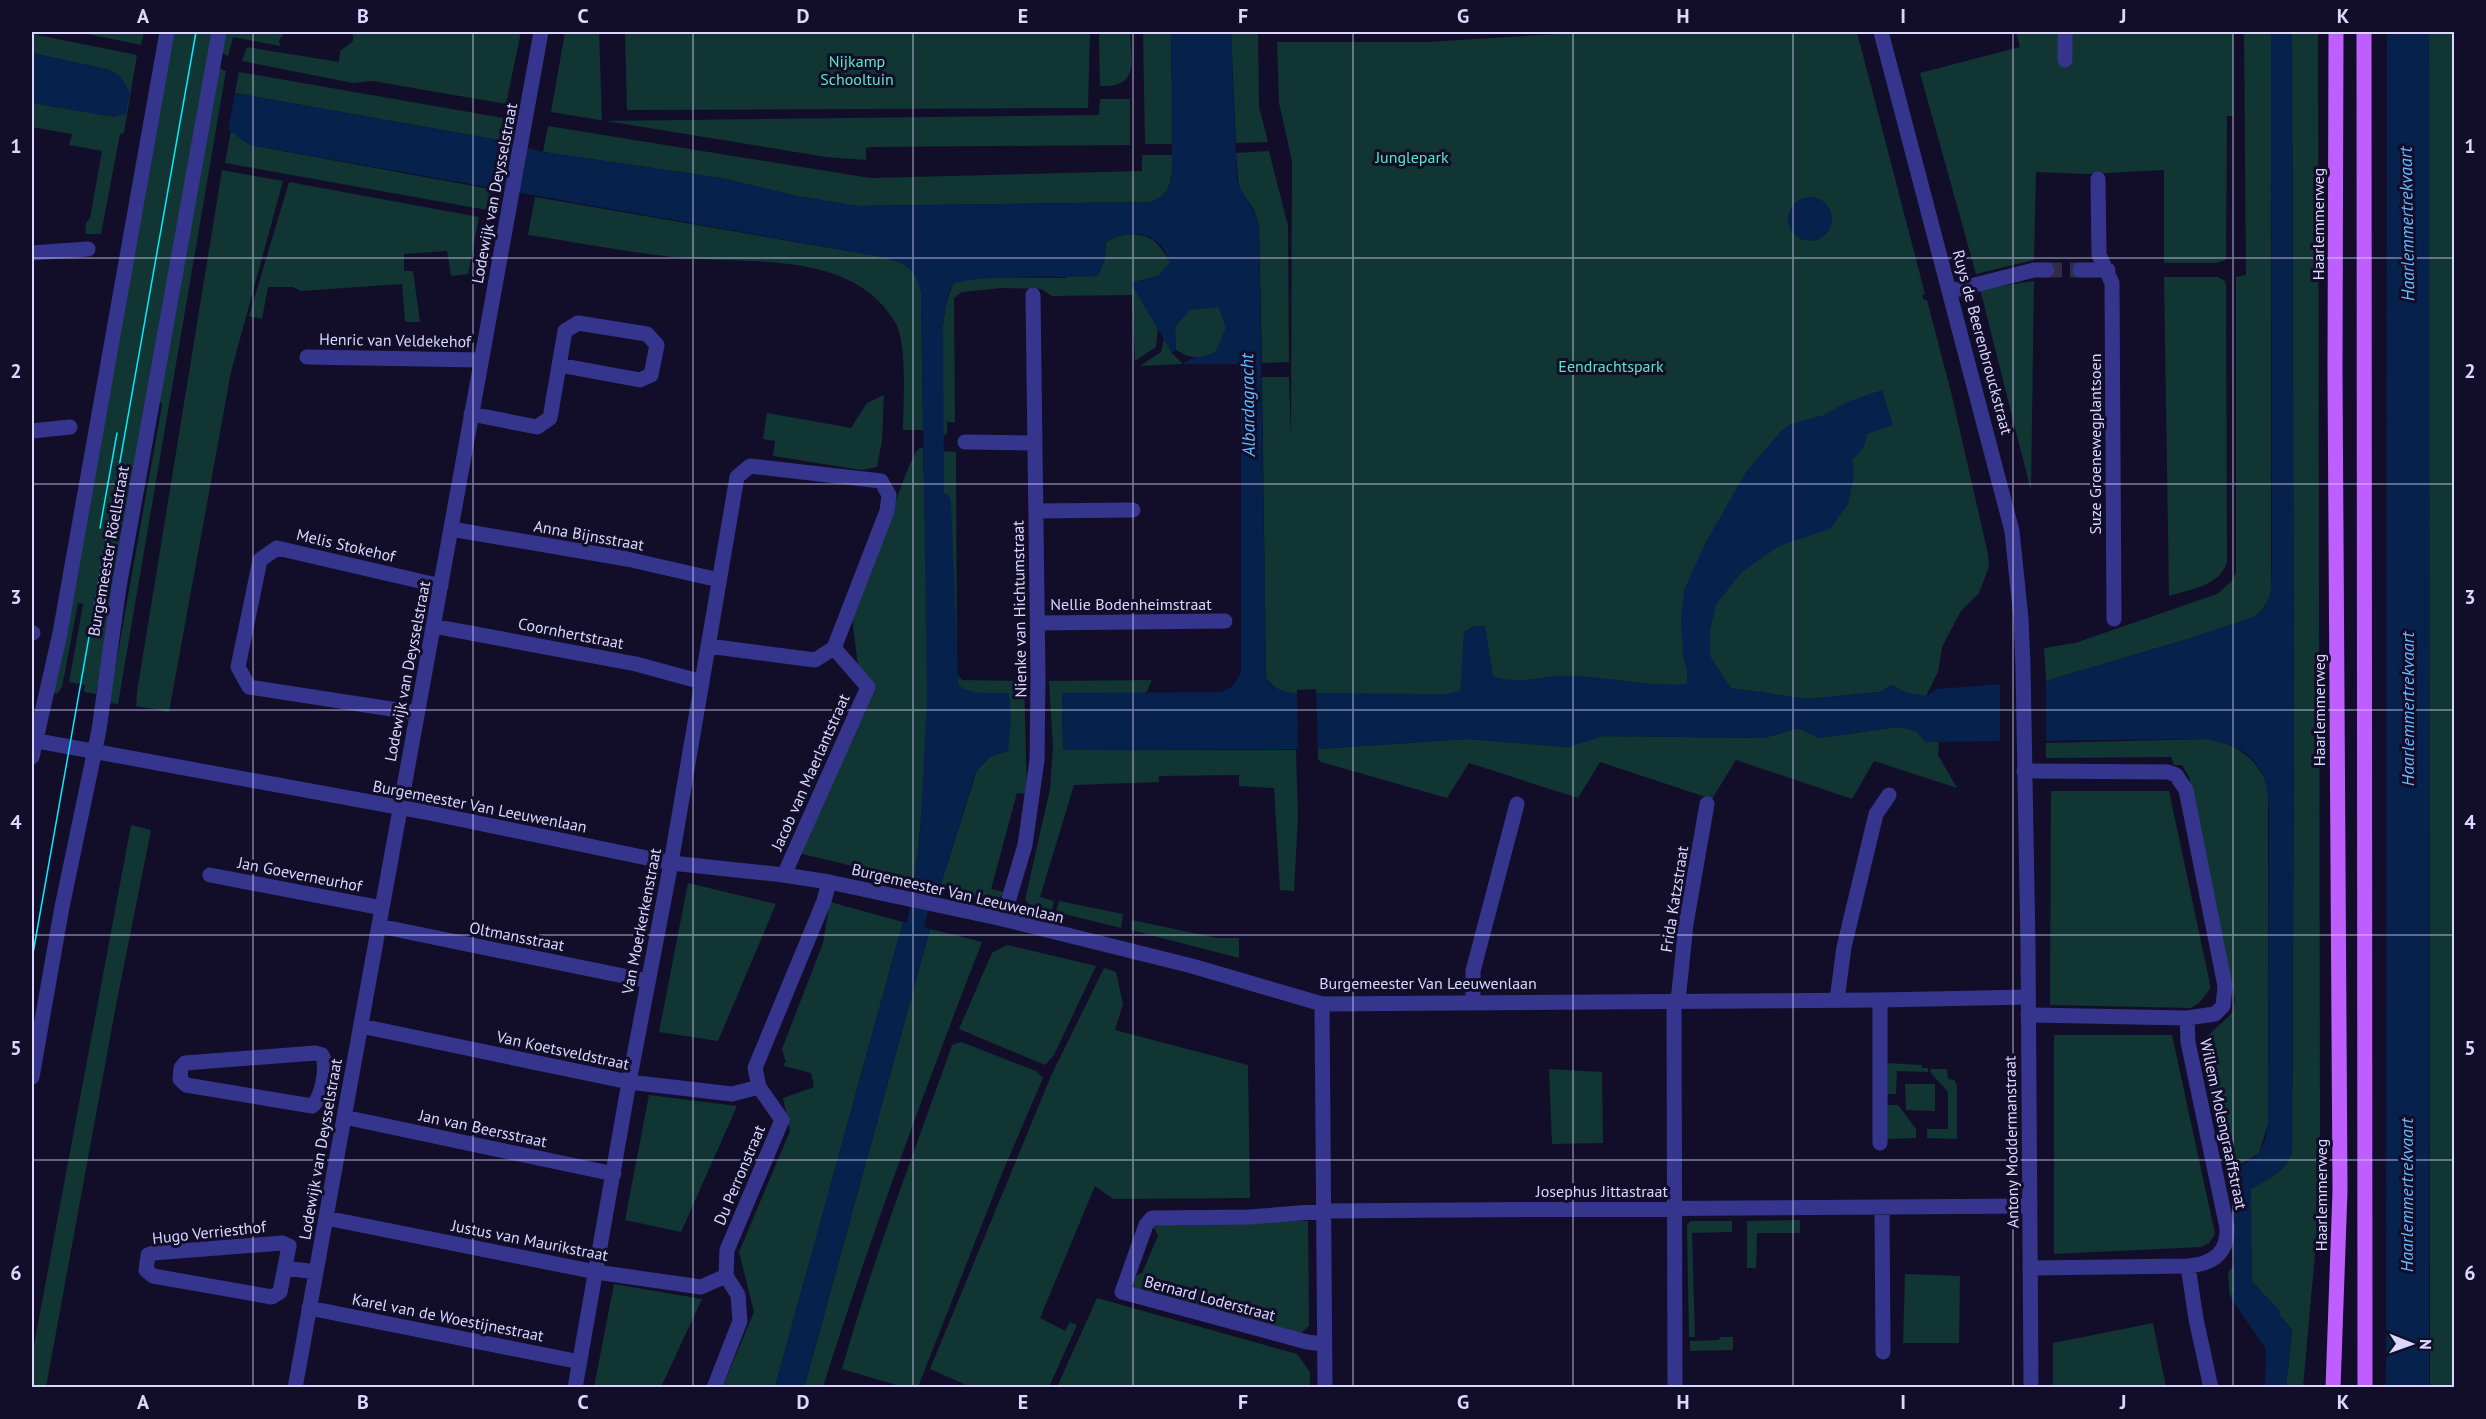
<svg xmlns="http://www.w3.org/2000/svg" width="2486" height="1419" font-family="'PT Sans',sans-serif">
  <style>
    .green { fill: #103533 }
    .water { fill: #06214c }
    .pier { fill: #120e2a }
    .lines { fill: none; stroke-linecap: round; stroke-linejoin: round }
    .canal { stroke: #06214c; stroke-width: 18 }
    .minor-tunnel { stroke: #302c4a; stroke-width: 15; stroke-dasharray: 15 8; stroke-linecap: butt }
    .minor { stroke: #36358d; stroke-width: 15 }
    .tertiary { stroke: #36358d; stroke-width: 15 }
    .primary { stroke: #bf5eff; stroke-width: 15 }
    .tram { stroke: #03ecff; stroke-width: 1.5 }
    .grid { fill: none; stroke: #dbd7ff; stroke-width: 1.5; stroke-opacity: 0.55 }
    .labels { text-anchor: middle; stroke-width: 6; stroke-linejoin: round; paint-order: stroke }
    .park-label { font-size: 16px; fill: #58eac2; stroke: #120e2a }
    .street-label { font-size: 16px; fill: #dbd7ff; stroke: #120e2a }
    .water-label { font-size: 18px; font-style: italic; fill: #65bbff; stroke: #120e2a }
    .neatline { fill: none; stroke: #dbd7ff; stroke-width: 2 }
    .grid-label { font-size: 20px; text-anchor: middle; font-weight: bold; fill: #dbd7ff }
  </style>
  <rect width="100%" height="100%" fill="#120e2a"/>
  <!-- green -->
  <path class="green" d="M78,32H144L141,45Z
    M174,32H217L96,694L84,692L85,685L69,682L83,604L78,603L62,687L58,693L52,694Z
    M227,32H285L279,40L280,46L233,37L228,56L221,53Z
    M349,32H521L506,104L373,81L353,83L242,61L247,47L339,62L340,51L353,41V35Z
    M565,32H599L602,121L1099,115L1100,99H1130V145L871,147L866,148V160L826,157L551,112Z
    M625,32H1090L1088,108L627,110Z
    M1099,32H1130C1131,61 1140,88 1100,86Z
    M1143,32H1171L1173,144H1145Z
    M1231,32H1258L1259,106L1268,142L1236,143Z
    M1592,32H1857L1925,294L1922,295L1924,300H1927L1952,396L1988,554L1989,567L1979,593L1961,611L1942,647L1938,672L1926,696L1907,693L1891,685L1880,692L1807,699L1731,688L1645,684L1290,709L1281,691L1273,686L1266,678L1262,377H1289L1291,440L1292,161L1279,103L1277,42H1427Z
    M2016,32H2233V116H2227L2226,260L2216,263H2164V170L2087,174L2036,172L2034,260L1976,274L1920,73L2020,47Z
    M2244,32H2271V596L2262,610L2254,617L2191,638L2046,681L2044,648L2075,643L2217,594L2231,582L2236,572V277L2246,275Z
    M2292,32H2318L2320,1133L2317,1232L2303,1387H2286L2292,1330L2249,1278L2230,1297L2228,1273L2234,1264L2232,1193C2243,1197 2278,1174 2286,1165C2288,1161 2290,1156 2292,1152L2294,737Z
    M2429,32H2454V1388L2430,1387Z
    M32,34L137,55L124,133L120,134L101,234H85L86,223L90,218L102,151L69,145L72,134L32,127V103L115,117L110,70L32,53Z
    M219,68L226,71L118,704L109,703L162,405L159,400Z
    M239,72L503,118L499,140L235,93Z
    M548,126L870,178L1142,171V155H1173C1172,175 1173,195 1151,202L857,206L796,196L721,178L543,152Z
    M231,131L250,145L490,189L487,210L225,163Z
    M1269,151L1288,226L1289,362L1262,363L1259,225L1254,210L1239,188L1236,153Z
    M222,170L283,181L231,372L169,712L136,706L137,692Z
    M289,182L479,217L468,274L451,276L447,251L404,254V271H413L420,322H405L402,284L301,291L293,287H268L262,319L249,316Z
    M535,197L877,256C902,262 915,264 921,291L923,430H903C903,404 908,344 895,322C851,248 745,265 673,257C625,252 576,242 528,235Z
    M1120,234C1151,234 1154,237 1171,263L1158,276L1131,283L1158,328L1156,347L1135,361L1132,295L1052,296L1041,289L1002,288L962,292L954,298L955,422H947V434L942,435C942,396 936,314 954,283L978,277L1065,278L1105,260L1106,242Z
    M2164,277H2218L2225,281L2226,286L2227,562C2220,586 2191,589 2169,596Z
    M2034,281L2031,491L1980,289Z
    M1219,307L1226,328L1216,352C1200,360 1191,359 1176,350L1175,327L1190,309Z
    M1164,338L1172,353L1183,364L1140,366L1161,352Z
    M884,395L882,441L877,467L861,470L773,456L775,441L763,439L767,413L851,428L867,403Z
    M920,448H923C927,592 934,738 914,881L790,851L859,693L860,683L852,617L907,471L915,453Z
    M942,451L956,452L957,674L962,680L1024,681L1027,794L1017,793L991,889L1004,892L998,900L989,901L940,887L977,770L991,756L1008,751L979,693C961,691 951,682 945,665Z
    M1152,680L1146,693H1062L1063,750H1296L1298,816L1294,891L1280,890L1274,788L1239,786V775L1159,776V782L1074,785L1040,897L1054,901L1052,910L1030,905L1025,900L1050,789L1053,747L1049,681Z
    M1798,728L1819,738L1890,728H1904L1916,731L1926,742H1939L1938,755L1957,788L1874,761L1852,799L1736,760L1712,799L1600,762L1578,798L1469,763L1447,798L1321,762L1318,759V749L1467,739L1568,747L1603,736L1764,738Z
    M2206,739C2237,744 2256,757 2268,786V1124L2259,1153L2240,1165L2230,1180L2199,1044L2229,1016L2233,1011L2235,999L2189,777L2182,765H2174L2171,757L2046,758V743Z
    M2051,791H2169L2210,984V989L2199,1003L2191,1008L2050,1005Z
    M131,825L151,830L117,1000L46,1387H32L34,1345Z
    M688,883L776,904L718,1041L659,1032Z
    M1059,901L1123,914L1121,928L1056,912Z
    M830,902L903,922L775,1387L722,1388L754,1312L739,1252L790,1131L783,1098L814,1087L811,1073L784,1066L783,1063H786L782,1049L823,943Z
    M1132,920L1217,938H1239V958L1131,930Z
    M930,929L982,942C925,1089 870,1237 823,1387L804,1388Z
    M1007,945L1096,966L1054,1055L1045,1065L959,1029L992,953Z
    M1104,968L1116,972L1123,1004L1115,1030L1248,1065L1250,1198L1113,1199L1095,1186L1040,1318L1065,1331L1070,1322L1077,1325L1049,1387H971L930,1369L1051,1076Z
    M2054,1035H2172L2215,1234L2209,1243L2201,1247L2054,1254Z
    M961,1042L1036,1071L1043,1078L1003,1171L918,1387H903L842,1369C873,1259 914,1153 952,1045Z
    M1886,1063L1922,1065V1068H1928V1072L1897,1071L1896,1094H1887Z
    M1549,1069L1602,1072L1603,1143L1552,1144Z
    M1931,1069H1947L1948,1079L1954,1080L1957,1085V1139L1927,1138V1129H1948V1092L1930,1072Z
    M1905,1084H1935V1111L1906,1110Z
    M649,1095L737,1106L681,1232L625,1220Z
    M1887,1105H1898L1916,1129V1138L1887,1139Z
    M1255,1220L1308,1221L1309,1326L1301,1333L1135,1292L1133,1277L1142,1273L1158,1236L1154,1227L1161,1223Z
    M1800,1220V1233H1757L1756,1268H1747V1221Z
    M1690,1221H1732V1232L1692,1233L1695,1337H1689L1687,1226Z
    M1905,1274L1960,1276L1959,1343H1903Z
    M614,1284L702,1299L661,1387H594Z
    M1097,1298L1297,1354L1310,1372V1387H1057Z
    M2153,1323L2166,1387H2053V1343Z
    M1720,1337H1733V1350L1690,1351V1341L1719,1340Z"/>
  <!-- water -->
  <path class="water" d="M1171,32H1231L1237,179C1241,196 1255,208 1259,225L1266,678C1272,689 1282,691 1294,693L1445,694L1460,691L1464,632L1474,626H1485L1493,676C1522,686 1538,675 1566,676C1607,676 1646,687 1687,684V670L1683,655L1681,620L1684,590L1706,542L1746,472L1781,431L1791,424L1824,415L1847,402L1882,390L1893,425L1867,434L1864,447L1852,460L1854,476L1848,504L1830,529L1779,546L1742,572L1716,604L1710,631V656L1731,688L1807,699L1880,692L1891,685L1907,693L1926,696L1936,689L2046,681L2191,638L2254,617C2274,603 2271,585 2272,563L2271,32H2292L2294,737L2292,1152C2290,1156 2288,1161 2286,1165C2278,1174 2243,1197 2232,1193C2226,1162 2245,1170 2259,1152C2265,1144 2267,1133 2268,1124L2269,809C2267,764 2250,746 2205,739L1926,742L1916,731L1904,728H1890L1819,738L1798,728L1764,738L1603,736L1568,747L1467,739L1318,749L1063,750L1062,693L1221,692L1233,686L1241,672V364H1183C1192,356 1205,358 1216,352L1226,328L1219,307L1190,310L1175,327L1176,350L1172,353L1131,283L1158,276L1170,262C1167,256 1163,246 1157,242C1142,229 1121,234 1106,242L1105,260L1098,276C1051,279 1001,273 954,283L949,291L943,321L945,665C956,697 981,693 1009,693L1011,720L1008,751C993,754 983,760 975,774L940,887L914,881L920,835L927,700L921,291C915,264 902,262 877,256L250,145L228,129L235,93L499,140L543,152L721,178L796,196L857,206L1151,202L1165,194L1172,179Z
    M2387,32H2429V1388L2386,1387Z
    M32,53L110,70L121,77L130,92L126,113L115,117L32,103Z
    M1788 219a22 22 0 1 1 44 0a22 22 0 1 1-44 0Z
    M903,922L930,929L804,1387H775Z
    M2249,1278L2281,1312L2279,1315L2292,1330L2286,1387H2265L2266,1349L2230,1297Z"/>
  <!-- pier -->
  <path class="pier" d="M2046,678V746L2000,745V681Z
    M1316,689L1318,752L1298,753L1297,690Z"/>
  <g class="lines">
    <!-- canal -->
    <path class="canal" d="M942,502L950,699
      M910,947L931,860
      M2251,1174L2242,1185L2243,1288L2253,1306"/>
    <!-- minor-tunnel -->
    <path class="minor-tunnel" d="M2047,270H2080"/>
    <!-- minor -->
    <path class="minor" d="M2065,32V60
      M2098,179L2099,255L2112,283L2114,619
      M32,253L88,249
      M2080,270H2108
      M1951,291L2034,270H2047
      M307,357L481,360
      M471,414L537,427L550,418L565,331L578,323L647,334L657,345L651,375L640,380L559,365
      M32,431L70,427
      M965,442L1034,443
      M1036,511L1133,510
      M451,529L627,559L719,580
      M1037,623L1225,621
      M433,626L636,664L702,682
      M32,633H33
      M708,646L815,660L834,648
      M417,713L249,687L238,667L260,560L277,548L441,586
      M2024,771L2168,772L2176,775L2186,790L2225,986L2223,1006L2215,1014L2187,1018L2188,1042L2227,1228C2228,1253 2213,1264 2188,1266L2196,1319L2211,1388
      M210,875L382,908
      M1003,919L1025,845L1037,760L1038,678L1033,295
      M379,926L648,981
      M1674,1000L1675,1388
      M1837,1000L1844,947L1876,814L1889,795
      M1678,1001L1686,924L1707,804
      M1473,1002V971L1517,804
      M1322,1004L1325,1388
      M2028,1015L2187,1018
      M361,1026L629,1082L732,1094L759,1087
      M315,1053L322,1055C328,1066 322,1099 312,1106L186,1085L180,1079L181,1068L185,1063Z
      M344,1117L614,1174
      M1880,1143V1000
      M1882,1207L1883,1352
      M326,1218L596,1272L701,1287L726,1276
      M282,1243L289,1246L280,1292L272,1297L153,1276L146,1270L148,1255L153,1253Z
      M286,1268L316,1272
      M2030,1268L2188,1266
      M309,1308L580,1362
      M1324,1344L1307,1342L1122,1292L1146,1225L1152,1218L1250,1217L1323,1211L2030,1206
      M295,1388L541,32
      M575,1388L629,1082L671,863L737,477L750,466L881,481L889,495L887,511L834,648L868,687L784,875
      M714,1388L740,1321L738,1295L726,1276L727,1250L782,1120L759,1087L755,1068L824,901L829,882"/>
    <!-- tertiary -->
    <path class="tertiary" d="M1881,32L2012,531L2021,619L2023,666L2028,946L2031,1388
      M32,740L425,812L671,863L784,875L829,882L1003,919L1192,966L1322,1004L1880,1000L2028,997
      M32,757L60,633L167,32
      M32,1077L62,907L99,730L119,587L219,32"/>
    <!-- primary -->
    <path class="primary" d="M2364,32L2365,1388
      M2333,1388L2340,1191L2335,371L2336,32"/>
    <!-- tram -->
    <path class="tram" d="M100,528L117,433
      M32,959L196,32"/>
  </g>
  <!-- grid -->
  <path class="grid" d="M253,32V1388M473,32V1388M693,32V1388M913,32V1388M1133,32V1388M1353,32V1388M1573,32V1388M1793,32V1388M2013,32V1388M2233,32V1388M32,258H2454M32,484H2454M32,710H2454M32,935H2454M32,1160H2454"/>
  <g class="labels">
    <!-- park labels -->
    <g class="park-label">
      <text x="857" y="67">Nijkamp<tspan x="857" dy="18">Schooltuin</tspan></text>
      <text x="1412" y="163">Junglepark</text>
      <text x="1611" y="372">Eendrachtspark</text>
    </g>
    <!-- street labels -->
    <g class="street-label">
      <text transform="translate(494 193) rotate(-79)" y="6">Lodewijk van Deysselstraat</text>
      <text transform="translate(2318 224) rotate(-90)" y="6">Haarlemmerweg</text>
      <text transform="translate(395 340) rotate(1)" y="6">Henric van Veldekehof</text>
      <text transform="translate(1983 342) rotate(75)" y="6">Ruys de Beerenbrouckstraat</text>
      <text transform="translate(2095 444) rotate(-90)" y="6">Suze Groenewegplantsoen</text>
      <text transform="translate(589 535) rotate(10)" y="6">Anna Bijnsstraat</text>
      <text transform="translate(346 545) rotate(13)" y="6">Melis Stokehof</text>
      <text transform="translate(108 551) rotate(-80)" y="6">Burgemeester Röellstraat</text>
      <text x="1131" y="610">Nellie Bodenheimstraat</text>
      <text transform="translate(1019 609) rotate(-91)" y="6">Nienke van Hichtumstraat</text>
      <text transform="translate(571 633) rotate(11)" y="6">Coornhertstraat</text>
      <text transform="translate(407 671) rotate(-79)" y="6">Lodewijk van Deysselstraat</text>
      <text transform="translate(2319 710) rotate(-90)" y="6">Haarlemmerweg</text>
      <text transform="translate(810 772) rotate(-66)" y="6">Jacob van Maerlantstraat</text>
      <text transform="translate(480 806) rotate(11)" y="6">Burgemeester Van Leeuwenlaan</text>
      <text transform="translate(300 874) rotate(11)" y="6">Jan Goeverneurhof</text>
      <text transform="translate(958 893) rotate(13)" y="6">Burgemeester Van Leeuwenlaan</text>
      <text transform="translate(1674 899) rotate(-81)" y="6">Frida Katzstraat</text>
      <text transform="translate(641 921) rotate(-79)" y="6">Van Moerkerkenstraat</text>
      <text transform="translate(517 936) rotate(11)" y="6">Oltmansstraat</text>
      <text x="1428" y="989">Burgemeester Van Leeuwenlaan</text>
      <text transform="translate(563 1050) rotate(12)" y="6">Van Koetsveldstraat</text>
      <text transform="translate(2224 1124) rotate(78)" y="6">Willem Molengraaffstraat</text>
      <text transform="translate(483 1128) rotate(12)" y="6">Jan van Beersstraat</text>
      <text transform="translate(2011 1142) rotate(-91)" y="6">Antony Moddermanstraat</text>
      <text transform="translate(320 1149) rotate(-80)" y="6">Lodewijk van Deysselstraat</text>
      <text transform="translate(739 1175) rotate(-67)" y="6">Du Perronstraat</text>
      <text x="1602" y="1197">Josephus Jittastraat</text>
      <text transform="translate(2321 1195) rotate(-90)" y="6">Haarlemmerweg</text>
      <text transform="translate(209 1232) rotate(-6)" y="6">Hugo Verriesthof</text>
      <text transform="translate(530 1240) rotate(11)" y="6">Justus van Maurikstraat</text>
      <text transform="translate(1210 1298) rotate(15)" y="6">Bernard Loderstraat</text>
      <text transform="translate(448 1317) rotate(11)" y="6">Karel van de Woestijnestraat</text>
    </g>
    <!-- water labels -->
    <g class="water-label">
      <text transform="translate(2407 224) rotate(-91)" y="6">Haarlemmertrekvaart</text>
      <text transform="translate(1248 405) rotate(-91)" y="6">Albardagracht</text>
      <text transform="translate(2408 709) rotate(-90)" y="6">Haarlemmertrekvaart</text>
      <text transform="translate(2407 1195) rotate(-90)" y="6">Haarlemmertrekvaart</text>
    </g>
  </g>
  <!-- border -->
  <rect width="2486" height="1419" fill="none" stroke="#120e2a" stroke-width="66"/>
  <!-- north arrow -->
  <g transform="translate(2411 1344) rotate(91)" stroke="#120e2a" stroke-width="4.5" paint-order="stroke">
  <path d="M0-4.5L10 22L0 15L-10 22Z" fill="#dbd7ff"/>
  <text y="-9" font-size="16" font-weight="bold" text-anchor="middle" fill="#dbd7ff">N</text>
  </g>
  <rect x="33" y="33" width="2420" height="1353" class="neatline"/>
  <g class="grid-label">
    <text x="143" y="23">A</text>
    <text x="363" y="23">B</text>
    <text x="583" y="23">C</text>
    <text x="803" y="23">D</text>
    <text x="1023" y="23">E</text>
    <text x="1243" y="23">F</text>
    <text x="1463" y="23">G</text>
    <text x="1683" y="23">H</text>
    <text x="1903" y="23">I</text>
    <text x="2123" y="23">J</text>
    <text x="2343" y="23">K</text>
    <text x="16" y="153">1</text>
    <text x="2470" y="153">1</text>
    <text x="16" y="378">2</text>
    <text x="2470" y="378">2</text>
    <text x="16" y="604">3</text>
    <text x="2470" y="604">3</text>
    <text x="16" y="829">4</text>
    <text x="2470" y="829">4</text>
    <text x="16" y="1055">5</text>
    <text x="2470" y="1055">5</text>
    <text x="16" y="1280">6</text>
    <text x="2470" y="1280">6</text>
    <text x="143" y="1409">A</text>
    <text x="363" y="1409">B</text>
    <text x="583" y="1409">C</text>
    <text x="803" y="1409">D</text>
    <text x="1023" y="1409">E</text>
    <text x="1243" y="1409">F</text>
    <text x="1463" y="1409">G</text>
    <text x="1683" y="1409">H</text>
    <text x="1903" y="1409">I</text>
    <text x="2123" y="1409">J</text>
    <text x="2343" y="1409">K</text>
  </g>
</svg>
